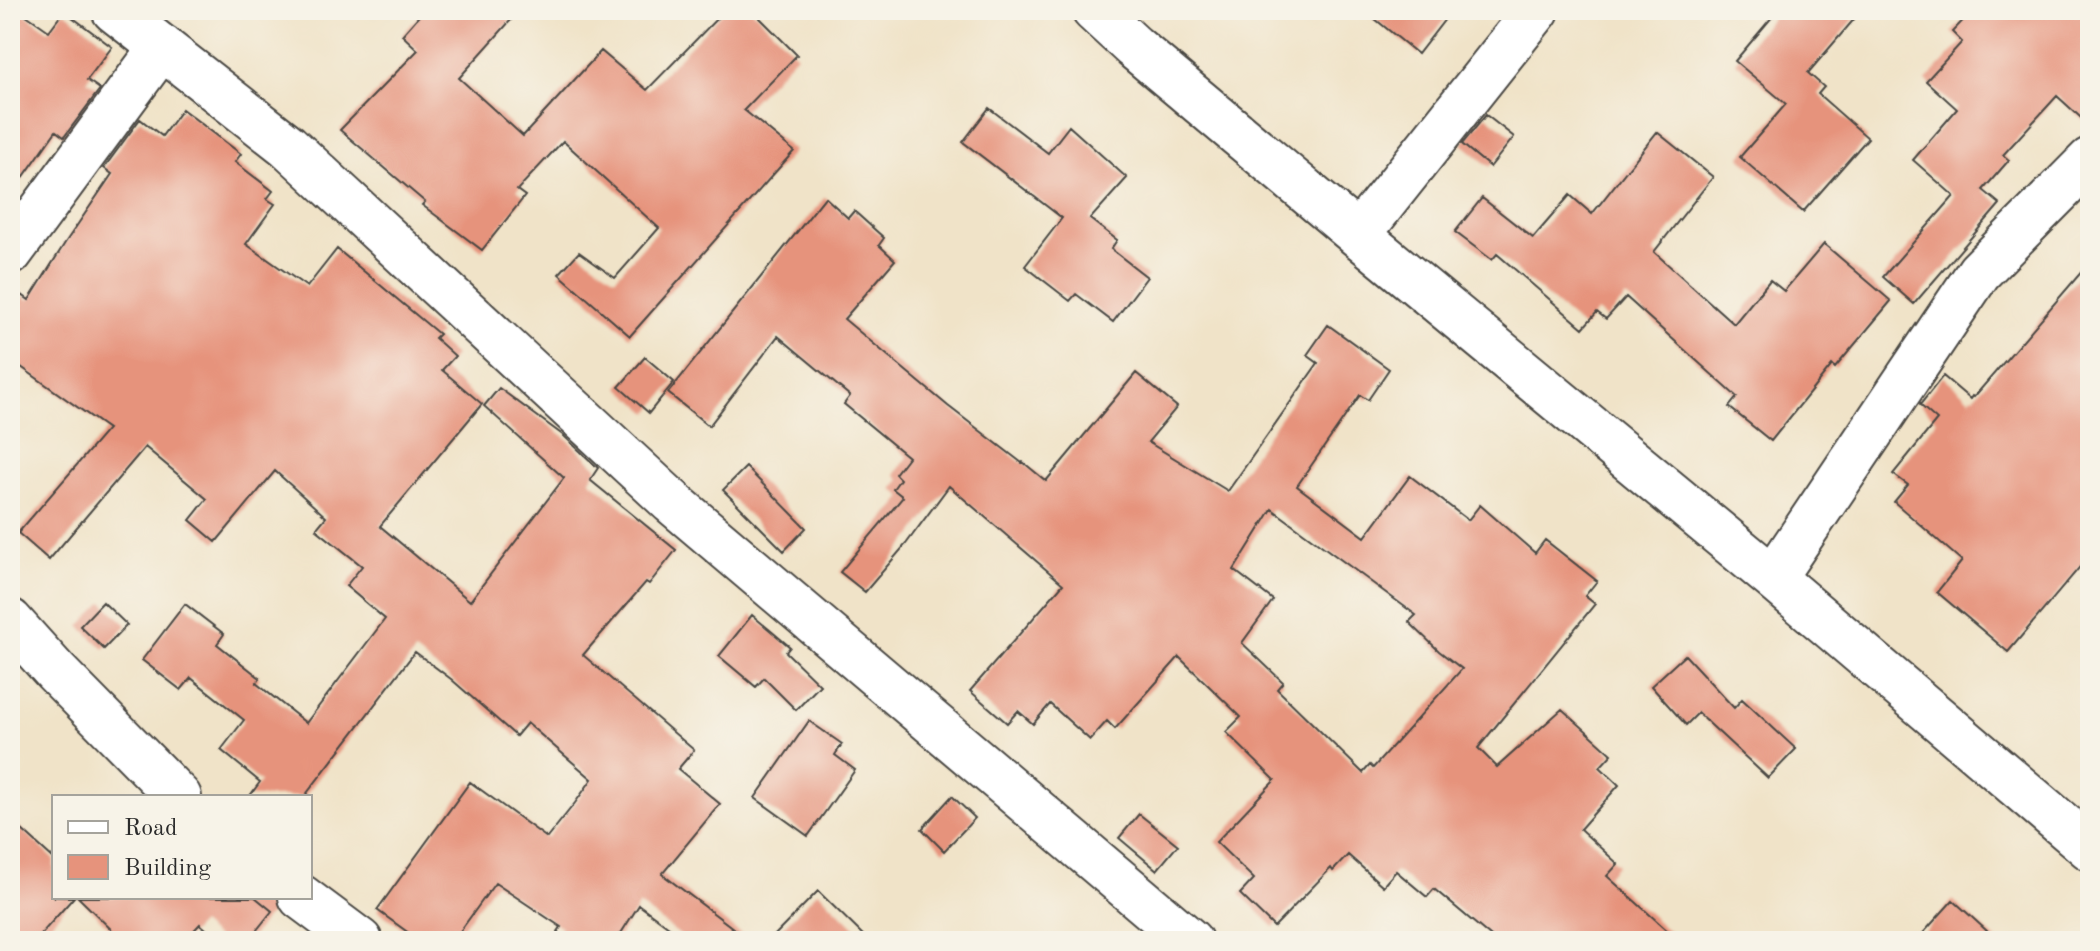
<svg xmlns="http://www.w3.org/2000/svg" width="2100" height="951" font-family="'Old Standard TT',serif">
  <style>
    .building { fill: #e6937c; fill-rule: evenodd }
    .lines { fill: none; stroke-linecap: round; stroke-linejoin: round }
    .minor-casing { stroke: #494743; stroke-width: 48 }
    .minor { stroke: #fff; stroke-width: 44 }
  </style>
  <rect width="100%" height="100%" fill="#f7f3e8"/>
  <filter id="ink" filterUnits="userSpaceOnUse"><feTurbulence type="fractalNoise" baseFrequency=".0125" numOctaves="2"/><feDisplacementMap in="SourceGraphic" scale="16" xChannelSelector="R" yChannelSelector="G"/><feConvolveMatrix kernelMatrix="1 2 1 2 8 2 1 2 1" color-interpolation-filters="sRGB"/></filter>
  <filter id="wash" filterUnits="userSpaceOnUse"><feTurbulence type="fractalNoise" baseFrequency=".006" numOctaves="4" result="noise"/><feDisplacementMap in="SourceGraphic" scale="32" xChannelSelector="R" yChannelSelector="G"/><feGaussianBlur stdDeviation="1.8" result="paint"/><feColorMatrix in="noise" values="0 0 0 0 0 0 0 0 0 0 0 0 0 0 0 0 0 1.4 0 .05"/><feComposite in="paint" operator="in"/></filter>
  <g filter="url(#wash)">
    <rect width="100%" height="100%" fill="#f0e3c8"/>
    <g id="blocks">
      <!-- building -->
      <path class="building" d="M10,10H19L49,31L64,11L112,47L87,80L100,89L64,137L56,131L10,196Z
        M424,10H520L459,78L523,136L601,51L647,90L725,10H752L797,55L744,110L794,151L630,336L559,274L579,252L615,278L659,228L563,141L517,190L525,196L482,250L422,205L425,202L340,130L418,50L402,35Z
        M1364,10H1452L1418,54Z
        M1778,10H1862L1808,73L1824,87L1818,94L1868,138L1803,212L1740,157L1786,104L1735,61Z
        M1973,10H2078L2090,22V126L2057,96L2003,155L2009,160L1983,190L2000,204L1914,304L1883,277L1954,196L1913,160L1957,109L1926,81L1962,42L1952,32Z
        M989,108L1048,153L1069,126L1127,178L1090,219L1117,240L1111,249L1147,277L1113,322L1076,294L1070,301L1025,266L1062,218L963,142Z
        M182,109L241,154L235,162L273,191L267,199L275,204L246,244L307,287L337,249L439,334L435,338L455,356L442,370L482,404L380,526L470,601L564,478L484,406L499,388L564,436L598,468L590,480L676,550L649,584L646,582L583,655L694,750L678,769L720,804L662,874L750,941H688L639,905L616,941H552L561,927L495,883L453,941H420L377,910L470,782L547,838L575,803L592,779L527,723L516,736L451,679L415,652L304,797H249L260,782L221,750L244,720L191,678L181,690L142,660L185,604L224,634L217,644L260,678L256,683L306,723L385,619L346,586L362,566L316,529L326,517L275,471L216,542L190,520L207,499L145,447L49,560L18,533L108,429L10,359V312L22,295L29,300L65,243L112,174L104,168L140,119L162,136Z
        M1486,115L1514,137L1490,167L1462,144Z
        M1657,132L1713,177L1654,252L1734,324L1770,280L1784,291L1824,244L1891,301L1835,368L1832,365L1771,441L1729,407L1737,397L1626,297L1606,319L1597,312L1583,328L1497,254L1492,260L1455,232L1482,198L1533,238L1570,195L1592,214Z
        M825,197L848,218L854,211L884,238L879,245L895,260L844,319L948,406L1022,463L1023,462L1046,481L1136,373L1177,407L1148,442L1228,491L1318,363L1307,355L1328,325L1389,369L1368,400L1360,395L1297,486L1365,537L1410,476L1468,520L1480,505L1535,553L1545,540L1597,581L1585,596L1595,604L1478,748L1497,767L1562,709L1612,754L1600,767L1619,785L1580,829L1618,864L1607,876L1679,941H1496L1434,889L1427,897L1396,871L1383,886L1348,855L1333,871L1331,868L1274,927L1240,894L1254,879L1216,842L1275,780L1226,732L1241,717L1179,657L1115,729L1107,721L1090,740L1050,704L1033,724L1018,711L1007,723L970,691L1063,584L949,486L906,544L865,592L840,572L903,497L893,489L900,479L895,474L908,457L844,404L850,396L778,336L709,426L668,393ZM1272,509L1416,615L1409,622L1439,651L1462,669L1373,768L1370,765L1363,773L1277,689L1283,682L1242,643L1273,600L1234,570Z
        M2090,262V555L2008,652L1937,592L1962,561L1894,502L1908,485L1893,474L1937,420L1920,405L1943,376L1970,399L1972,396L1974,397Z
        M645,357L674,382L649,413L619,387Z
        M746,467L806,528L784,551L723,490Z
        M103,602L127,625L104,649L80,626Z
        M752,615L790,647L786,652L820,685L796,710L764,678L756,687L719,656Z
        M1685,655L1734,708L1742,699L1796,749L1768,778L1698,713L1686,725L1651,686Z
        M809,721L842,744L835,755L855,770L808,836L755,798Z
        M952,796L975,818L944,851L922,829Z
        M1139,814L1178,845L1157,870L1119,838Z
        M10,819L54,859V897H74L35,941H10Z
        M818,891L869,941H769Z
        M78,897H255L272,911L248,941H220L200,924L184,941H123Z
        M1953,900L1998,941H1916Z"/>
    </g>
  </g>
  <g filter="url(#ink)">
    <use href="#blocks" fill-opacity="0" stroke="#494743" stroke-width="2"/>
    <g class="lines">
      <defs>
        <path id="minor" d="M114,10L288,146L672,502L1190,941
          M1094,10L1134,47L1358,235L1773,578L2090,848
          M1358,235L1537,10
          M10,253L162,47
          M1773,578L1979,272L2090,160
          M10,621L55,671L179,797
          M301,897L360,941"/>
      </defs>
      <!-- minor casing -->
      <use href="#minor" class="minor-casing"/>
      <!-- minor -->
      <use href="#minor" class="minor"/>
    </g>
  </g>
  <!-- margin -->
  <rect width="2100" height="951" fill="none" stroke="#f7f3e8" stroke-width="40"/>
  <!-- legend -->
  <rect x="52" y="795" width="260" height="104" fill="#f7f3e8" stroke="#a5a39c" stroke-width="2"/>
  <rect x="68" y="821" width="40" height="12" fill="#ffffff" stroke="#a5a39c" stroke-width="2"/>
  <text x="124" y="835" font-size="24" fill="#2b2b2b">Road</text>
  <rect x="68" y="855" width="40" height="24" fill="#e6937c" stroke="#a5a39c" stroke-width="2"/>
  <text x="124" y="875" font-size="24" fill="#2b2b2b">Building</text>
</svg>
